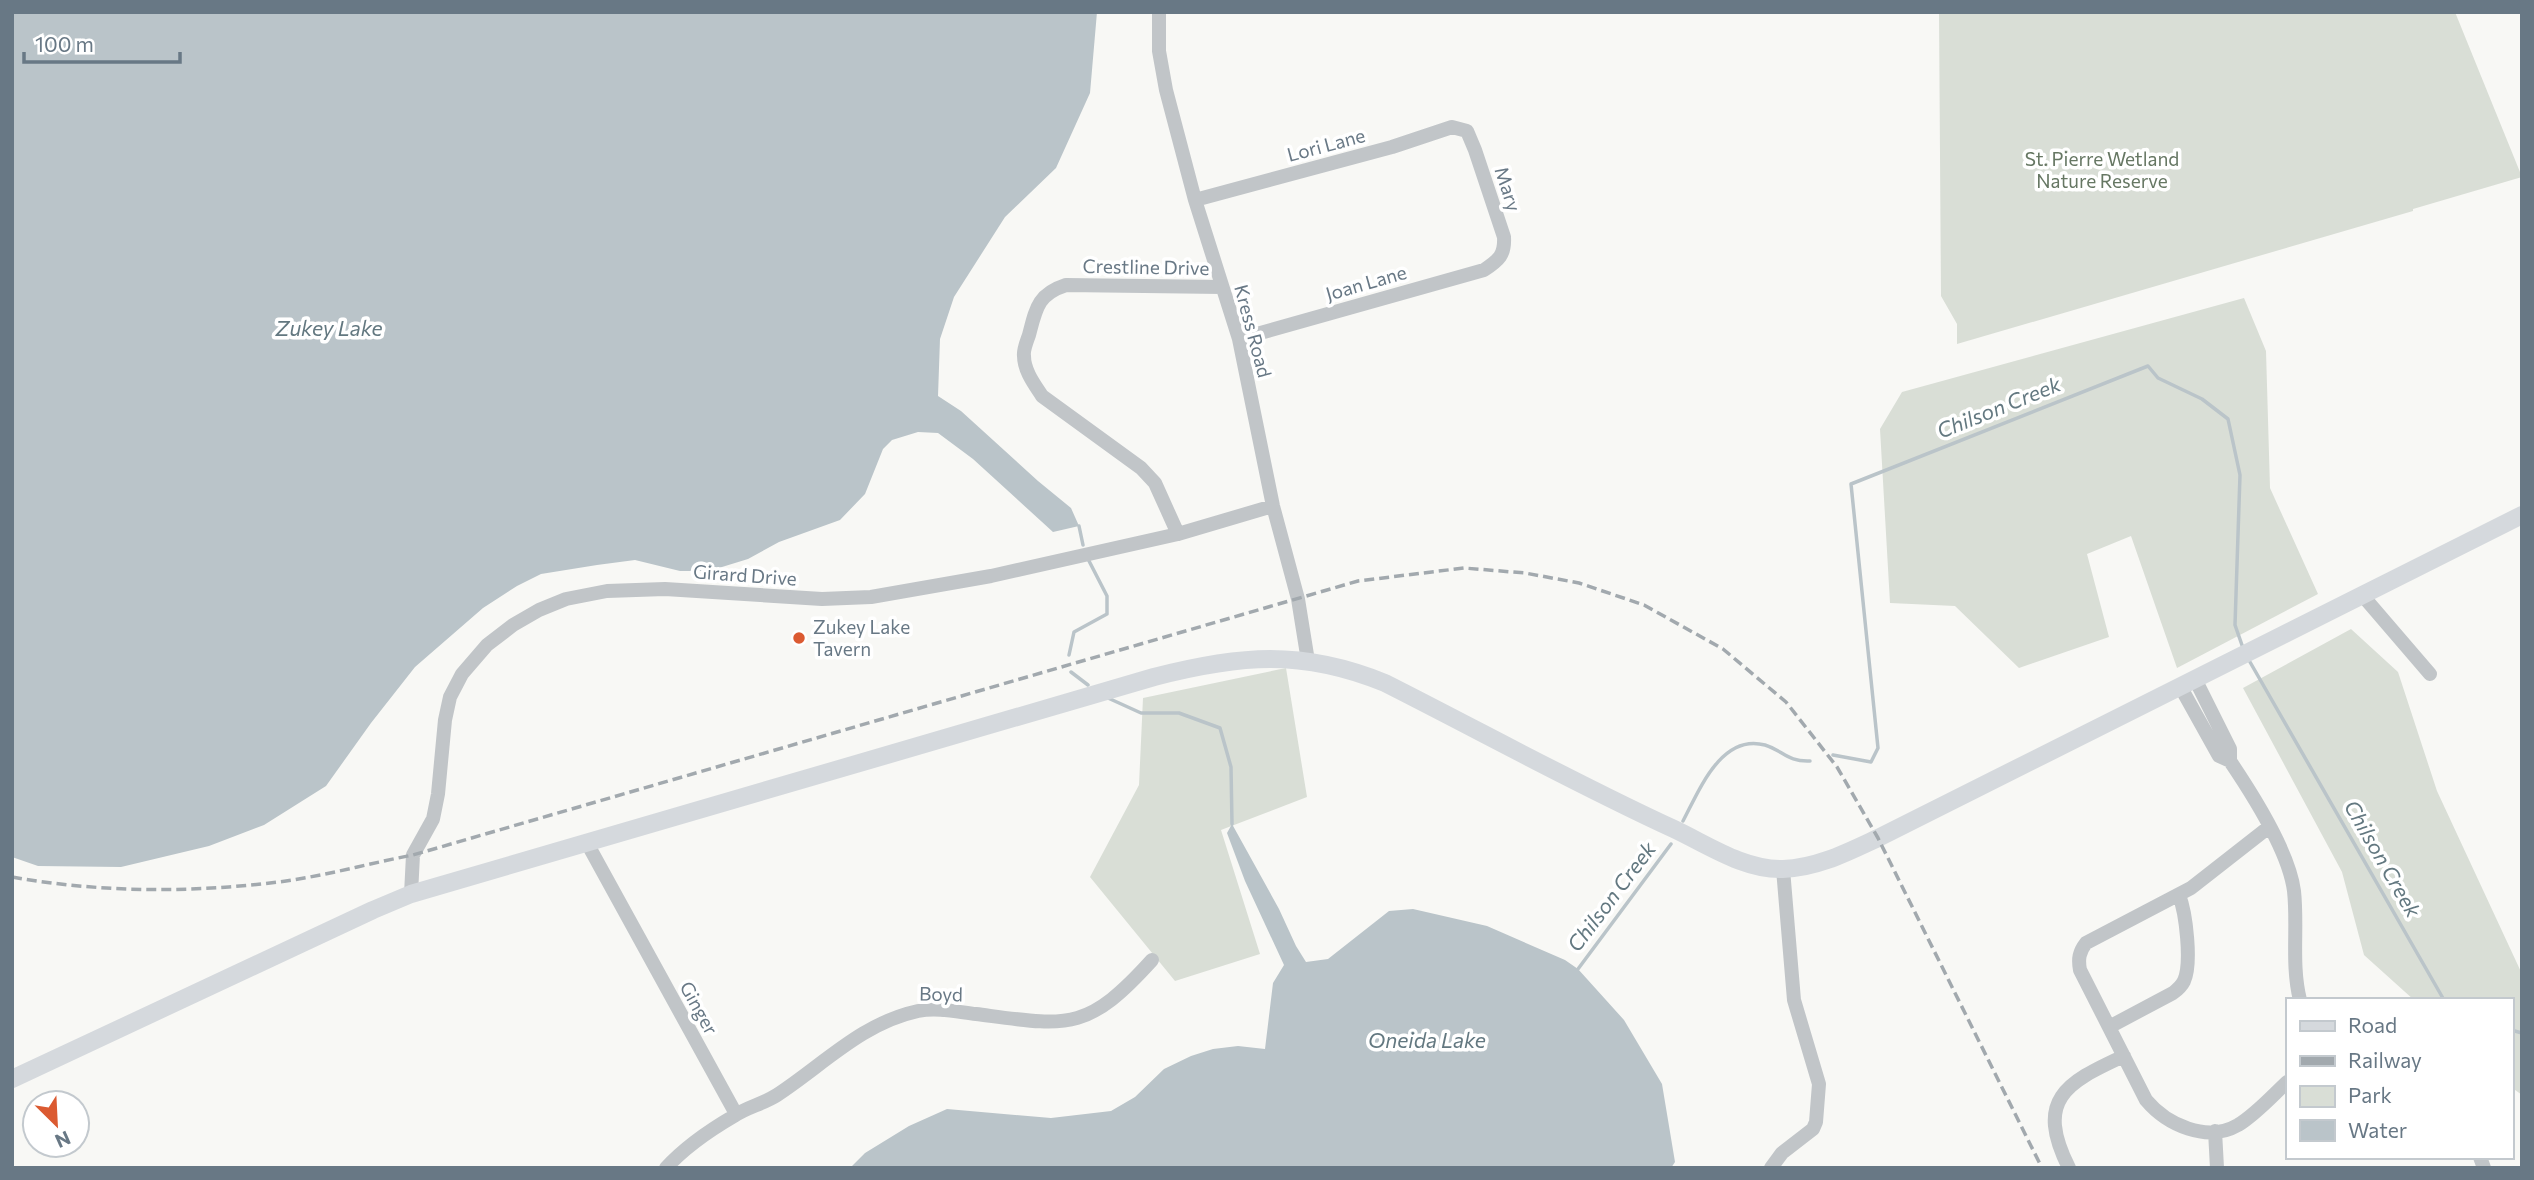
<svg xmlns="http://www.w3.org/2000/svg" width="2534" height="1180" font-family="Commissioner,sans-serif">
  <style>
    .green { fill: #d9ded6 }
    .water { fill: #bac4c9 }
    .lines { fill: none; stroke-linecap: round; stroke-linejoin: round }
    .stream { stroke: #bac4c9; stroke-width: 3.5 }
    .minor { stroke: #c1c5c8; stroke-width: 14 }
    .major { stroke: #d5d9dd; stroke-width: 18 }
    .rail { stroke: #a2a9ae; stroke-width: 3.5; stroke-dasharray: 10 5; stroke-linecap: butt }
    .poi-dot { fill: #db5a31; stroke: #fff; stroke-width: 2.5 }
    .labels { text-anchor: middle; stroke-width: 7; stroke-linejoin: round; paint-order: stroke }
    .street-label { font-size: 19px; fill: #687885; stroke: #fff }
    .park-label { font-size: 19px; fill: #667763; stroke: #fff }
    .poi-label { font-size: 19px; fill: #687885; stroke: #fff; text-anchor: start }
    .water-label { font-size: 21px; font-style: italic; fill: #637880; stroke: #fff }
  </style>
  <rect width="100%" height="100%" fill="#f8f8f5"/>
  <!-- green -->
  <path class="green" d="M1939,12H2455L2522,177L2413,209V211L1957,344V324L1941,296Z
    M2244,298L2266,351L2270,488L2318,594L2177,668L2131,536L2087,554L2109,637L2019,668L1955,606L1890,603L1880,429L1902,392Z
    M2351,629L2398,672L2437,791L2522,974V1095L2511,1087V1000H2414L2364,955L2342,872L2243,688Z
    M1286,668L1307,797L1221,830L1260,954L1175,981L1090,877L1139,785L1143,698Z"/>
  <!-- water -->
  <path class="water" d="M12,12H1097L1090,93L1056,168L1005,217L954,297L940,339L938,396L961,411L1038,481L1071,508L1079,526L1053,532L973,459L938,433L918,432L892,440L883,449L865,494L840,520L779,542L748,559L709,571H680L635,560L597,565L541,574L517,586L483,608L415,667L371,723L326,786L264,825L209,846L121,867L38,866L12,857Z
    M1232,824L1279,909L1296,946L1306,962L1328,959L1389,911L1413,909L1487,926L1565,960L1578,969L1624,1020L1662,1084L1675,1162L1671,1168H850L865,1153L909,1126L947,1109L1051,1118L1111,1111L1135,1097L1164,1069L1191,1056L1213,1049L1238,1046L1265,1049L1273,983L1284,965L1245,881L1227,833Z"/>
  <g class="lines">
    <!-- stream -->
    <path class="stream" d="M1079,526L1083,545
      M1069,655L1074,632L1107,614V596L1088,559
      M2250,662L2444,1000
      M1071,672L1088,685
      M1108,698L1141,713H1179L1220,728L1231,767L1232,824
      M1833,755L1871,762L1878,748L1851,484L2148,366L2158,378L2202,399L2228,419L2240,475L2235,625L2243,648
      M1683,821C1699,791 1721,733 1765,745C1784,751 1787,762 1810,761
      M1578,969L1671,844
      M2511,1030L2522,1033"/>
    <!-- minor -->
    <path class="minor" d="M1159,12V51L1166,90L1195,200L1239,339L1273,506L1298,599L1308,661
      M1195,200L1392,147L1452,127L1467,131L1475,150L1504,237C1505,255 1499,260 1484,270L1239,339
      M1178,534L1155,483L1141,468L1042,396C1035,385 1024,371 1024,356C1023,350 1027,341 1029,335C1036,308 1038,294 1066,285L1222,287
      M2363,596L2430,674
      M2180,686L2219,756L2230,761V749L2195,679
      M2230,761C2253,795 2289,851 2294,891C2298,927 2291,964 2300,1000
      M2269,827L2191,888L2086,943C2079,952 2078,959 2080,970L2146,1100C2167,1125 2207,1143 2238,1125C2256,1114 2272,1096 2287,1082
      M587,843L736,1114
      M411,894L413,855L433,819L438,794L445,720L450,697L462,674L487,645L513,625L539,610L566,599L607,591L665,589L822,599L871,597L991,576L1178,534L1273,506
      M2109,1027L2173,993C2177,990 2181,987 2184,981C2192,963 2186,913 2179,895
      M2215,1131L2217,1168
      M2480,1157L2484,1168
      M666,1168C685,1147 710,1130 734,1116C747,1107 763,1104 777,1095C823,1065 862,1023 918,1011C937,1007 958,1012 976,1014C1068,1026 1086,1033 1152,960
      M1771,1168L1782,1153L1813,1129L1816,1122L1819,1084L1794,1000L1783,869
      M2069,1168C2035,1100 2065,1083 2124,1056"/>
    <!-- major -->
    <path class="major" d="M12,1079L373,910L411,894L1154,677C1239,655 1302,649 1385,683C1482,732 1576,784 1674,829C1708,845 1744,870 1783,869C1817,868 1848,852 1878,838L2522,515"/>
    <!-- rail -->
    <path class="rail" d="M12,877C102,893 195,893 286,881C328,875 371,863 413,855L1358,581L1464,568L1525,573L1579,583L1644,605L1723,649L1786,702L1837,767L1878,838L2042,1168"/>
  </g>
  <!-- markers -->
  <circle class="poi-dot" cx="799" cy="638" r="7"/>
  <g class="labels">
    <!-- street labels -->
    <g class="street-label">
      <text transform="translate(1326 145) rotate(-15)" y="7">Lori Lane</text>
      <text transform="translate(1508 189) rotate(72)" y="7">Mary</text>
      <text transform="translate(1146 267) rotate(1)" y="7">Crestline Drive</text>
      <text transform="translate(1366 283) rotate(-16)" y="7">Joan Lane</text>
      <text transform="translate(1253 331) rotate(75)" y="7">Kress Road</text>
      <text transform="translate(745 575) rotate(4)" y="7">Girard Drive</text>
      <text transform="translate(941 994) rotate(1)" y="7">Boyd</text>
      <text transform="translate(699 1008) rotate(61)" y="7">Ginger</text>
    </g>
    <!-- park labels -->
    <g class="park-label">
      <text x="2102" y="166">St. Pierre Wetland<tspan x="2102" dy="22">Nature Reserve</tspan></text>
    </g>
    <!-- poi labels -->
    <g class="poi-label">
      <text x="813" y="634">Zukey Lake<tspan x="813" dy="22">Tavern</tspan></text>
    </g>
    <!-- water labels -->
    <g class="water-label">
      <text x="329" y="336">Zukey Lake</text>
      <text transform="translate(1999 408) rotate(-22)" y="7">Chilson Creek</text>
      <text transform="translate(2382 859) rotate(60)" y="7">Chilson Creek</text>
      <text transform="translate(1612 897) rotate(-53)" y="7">Chilson Creek</text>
      <text x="1427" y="1048">Oneida Lake</text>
    </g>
  </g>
  <!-- border -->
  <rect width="2534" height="1180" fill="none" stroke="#687885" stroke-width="28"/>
  <!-- legend -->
  <rect x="2286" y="998" width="228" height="161" fill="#ffffff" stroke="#c3c9ce" stroke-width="2"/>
  <rect x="2300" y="1021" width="35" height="10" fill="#d5d9dd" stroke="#c3c9ce" stroke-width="2"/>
  <text x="2348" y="1033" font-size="21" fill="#687885">Road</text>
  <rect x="2300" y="1056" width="35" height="10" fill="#a2a9ae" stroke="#c3c9ce" stroke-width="2"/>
  <text x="2348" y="1068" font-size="21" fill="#687885">Railway</text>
  <rect x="2300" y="1086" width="35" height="21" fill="#d9ded6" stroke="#c3c9ce" stroke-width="2"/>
  <text x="2348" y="1103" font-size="21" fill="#687885">Park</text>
  <rect x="2300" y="1120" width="35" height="21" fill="#bac4c9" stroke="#c3c9ce" stroke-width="2"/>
  <text x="2348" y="1138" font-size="21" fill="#687885">Water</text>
  <!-- north arrow -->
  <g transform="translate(56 1124) rotate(156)"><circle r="33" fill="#ffffff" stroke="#c3c9ce" stroke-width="2"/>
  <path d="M0-5L12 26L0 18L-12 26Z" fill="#db5a31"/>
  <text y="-10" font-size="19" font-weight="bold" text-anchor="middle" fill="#687885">N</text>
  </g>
  <!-- scale -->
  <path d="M24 52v10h156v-10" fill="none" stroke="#687885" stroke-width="3.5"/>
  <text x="35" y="52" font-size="21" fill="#687885" stroke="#ffffff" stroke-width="5" paint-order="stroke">100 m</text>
</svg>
